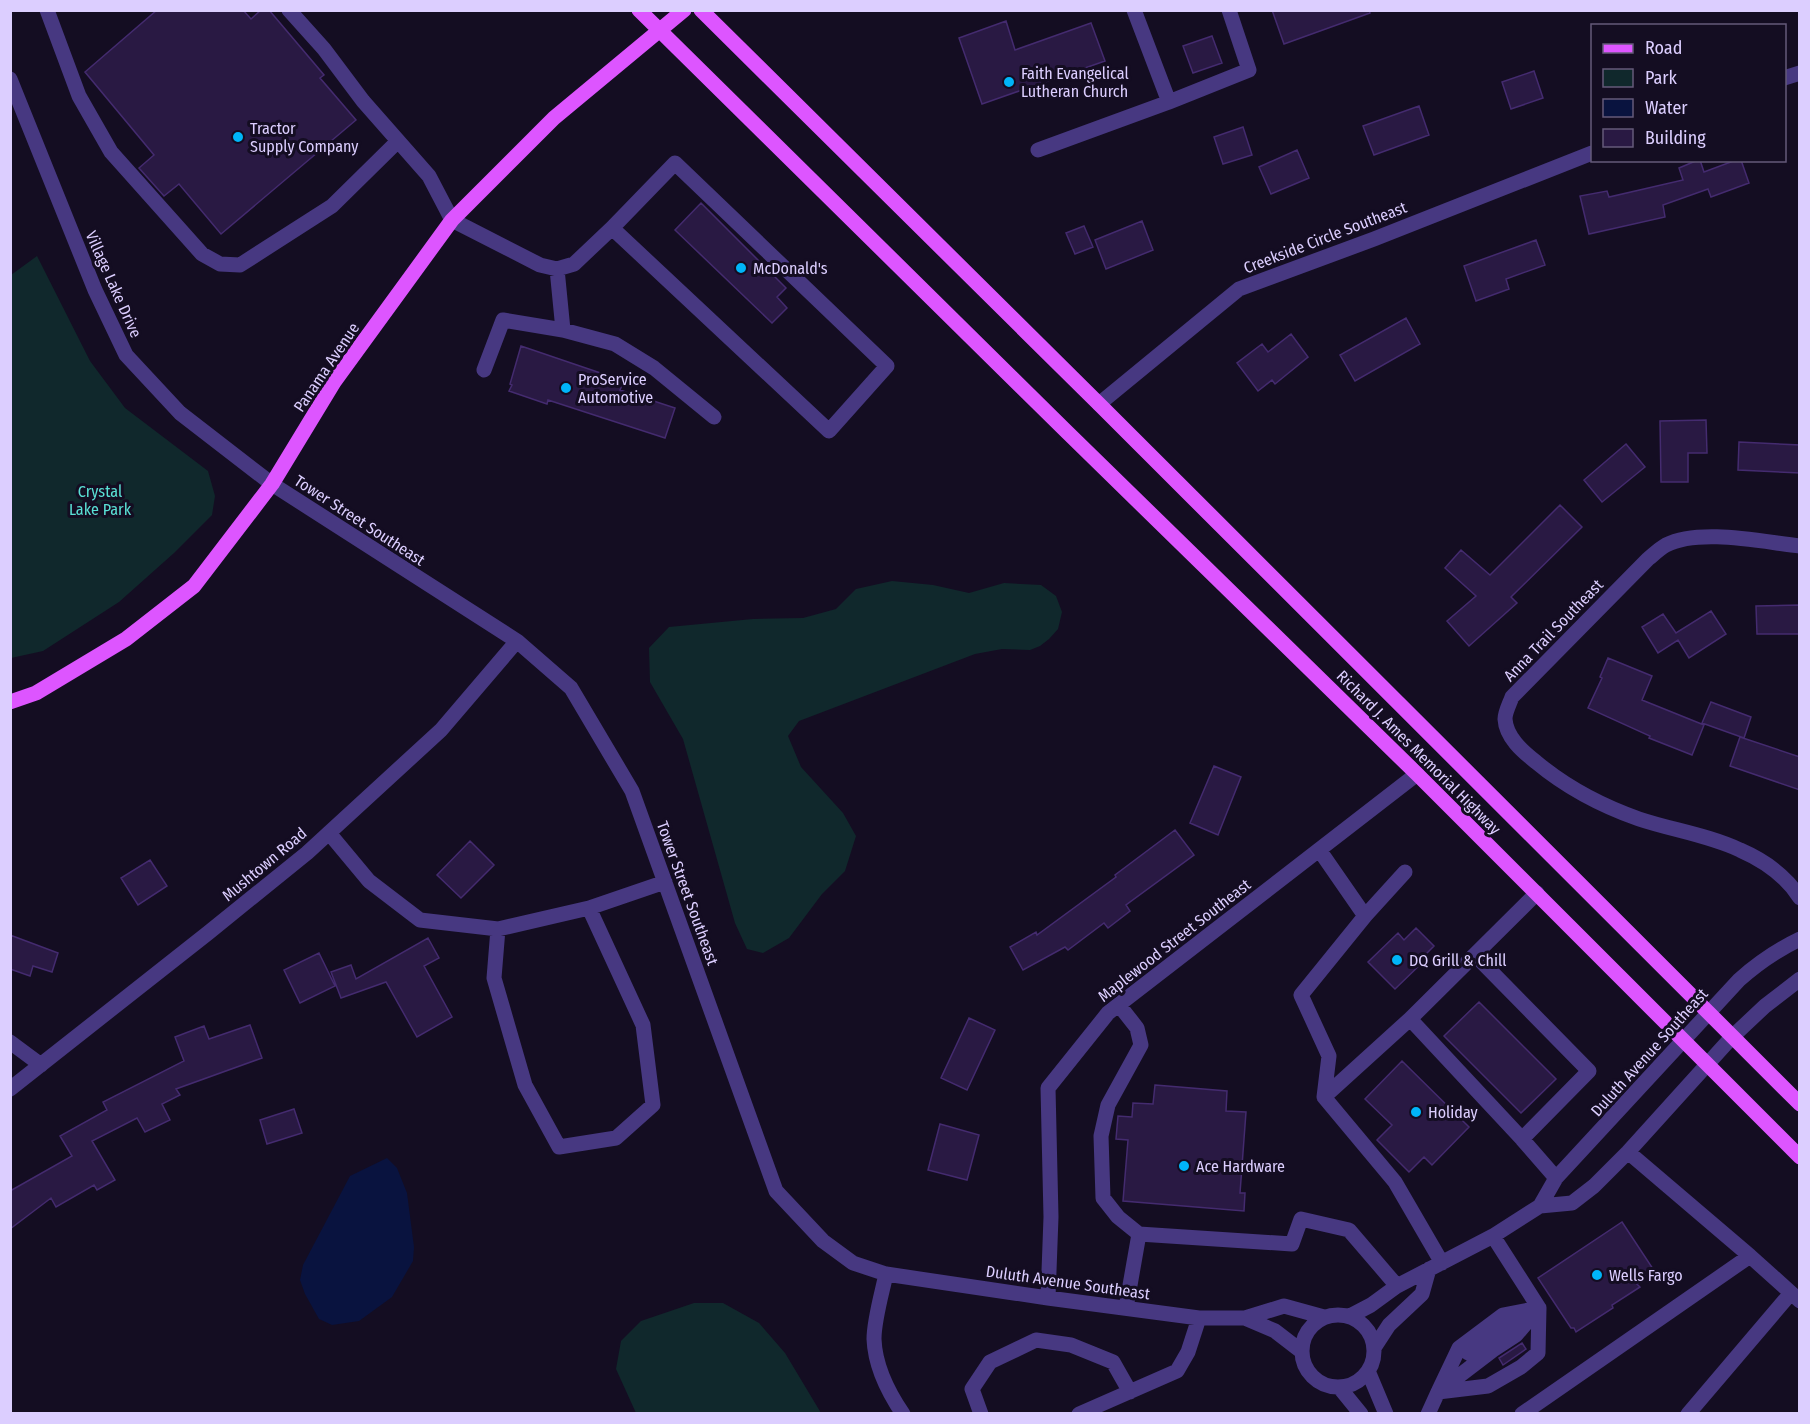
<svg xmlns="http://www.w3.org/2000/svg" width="1810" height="1424" font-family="'Fira Sans Condensed',sans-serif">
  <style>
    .green { fill: #10282c }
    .water { fill: #09133f }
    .building { fill: #291943; stroke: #442b6f; stroke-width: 1.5 }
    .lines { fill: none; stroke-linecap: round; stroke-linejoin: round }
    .minor { stroke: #473881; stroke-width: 15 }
    .major { stroke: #d5f; stroke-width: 15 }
    .poi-dot { fill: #00b5f9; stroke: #140d22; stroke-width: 2 }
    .labels { text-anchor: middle; stroke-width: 6; stroke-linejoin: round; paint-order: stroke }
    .poi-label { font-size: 16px; fill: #dcceff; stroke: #140d22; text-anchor: start }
    .street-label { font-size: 16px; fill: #dcceff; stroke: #140d22 }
    .park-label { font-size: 16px; fill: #5ae0d5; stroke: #140d22 }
  </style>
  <rect width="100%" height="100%" fill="#140d22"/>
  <!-- green -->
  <path class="green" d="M37,256L90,361L125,408L208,471L215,496L212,515L174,553L119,602L43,651L11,658V275Z
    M892,581L933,585L969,593L1004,583L1041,585L1056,596L1062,612L1058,629L1049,639L1040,646L1030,650L1002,649L975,654L799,721L788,736L801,767L843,813L856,836L845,871L822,894L789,938L763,953L747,949L735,923L683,739L650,682L649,648L669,627L753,619L803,618L836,609L856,589Z
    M694,1303H723L759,1323L785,1353L821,1413H636L616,1369L621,1341L641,1321Z"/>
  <!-- water -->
  <path class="water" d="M387,1158L397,1168L407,1193L414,1247L413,1261L392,1297L359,1321L332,1325L319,1319L305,1294L300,1280L303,1265L350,1176Z"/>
  <!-- building -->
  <path class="building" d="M157,10H243L251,19L261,10H269L324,75L320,78L356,120L221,234L179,184L164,196L139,168L154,155L85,72Z
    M1272,10H1369L1370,13L1284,44Z
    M1006,21L1015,50L1091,23L1105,61L982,104L959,38Z
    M1212,36L1222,63L1193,73L1183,46Z
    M1534,71L1543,98L1511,109L1502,82Z
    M1419,106L1429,135L1374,155L1363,126Z
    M1243,127L1252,155L1223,164L1214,137Z
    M1297,150L1309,178L1271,194L1259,167Z
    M1698,160H1700L1704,172L1736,160H1741L1749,183L1711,197L1708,189L1663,205L1665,217L1589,234L1580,196L1607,191L1609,197L1683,180L1679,168Z
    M701,203L786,288L777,297L787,308L772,323L675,230Z
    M1142,221L1153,250L1106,269L1095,240Z
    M1084,226L1093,247L1075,254L1066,233Z
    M1536,240L1545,265L1506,279L1509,289L1476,301L1464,266Z
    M1406,318L1420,344L1355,381L1340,355Z
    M1291,334L1308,357L1275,384L1272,380L1258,391L1237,363L1262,344L1268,352Z
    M521,346L624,381L620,390L675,408L665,438L548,400L547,404L509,391L512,385L510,384Z
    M1706,420L1707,453H1688V482H1661L1660,421Z
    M1739,442L1800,445V473L1738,470Z
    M1626,444L1645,467L1602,502L1584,480Z
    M1560,505L1582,527L1511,597L1517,603L1469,646L1447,621L1476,596L1445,568L1461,550L1490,575Z
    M1800,605V634H1757L1756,606Z
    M1711,611L1726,634L1689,658L1678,640L1658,653L1642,627L1663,614L1676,633Z
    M1608,658L1652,676L1642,700L1704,725L1692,755L1649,738L1650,736L1588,708L1602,678L1600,677Z
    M1711,702L1751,717L1744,738L1702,723Z
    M1740,737L1800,757V790L1730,766Z
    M1214,766L1241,777L1218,835L1190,823Z
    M1175,830L1194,855L1126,905L1130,911L1108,928L1104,923L1068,950L1065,947L1023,970L1010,947L1036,932L1037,935L1116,877L1115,875Z
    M470,841L494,865L461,898L437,875Z
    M150,860L167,886L138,905L121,878Z
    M1416,928L1434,946L1422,958L1424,961L1395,989L1368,962L1398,933L1404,940Z
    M10,935L58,953L52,972L33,966L30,976L10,969Z
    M428,938L439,958L424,966L452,1017L417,1037L386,982L341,998L331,972L351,965L356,979Z
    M319,953L335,986L300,1003L284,970Z
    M1479,1002L1556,1079L1521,1113L1444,1036Z
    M969,1018L995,1030L967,1090L941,1078Z
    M250,1025L262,1058L176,1089L180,1095L162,1104L170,1120L145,1132L137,1118L92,1141L115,1180L97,1190L94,1185L56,1207L51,1198L10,1229V1191L72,1156L60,1136L107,1110L103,1102L184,1061L175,1037L204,1026L209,1039Z
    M1402,1061L1469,1127L1432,1165L1424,1157L1409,1172L1377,1140L1392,1125L1365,1099Z
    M1155,1085L1227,1091L1226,1111L1246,1112L1240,1193H1245L1244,1211L1123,1201L1128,1140L1116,1139L1118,1116L1132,1117L1133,1103L1153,1104Z
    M294,1109L302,1133L267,1144L260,1120Z
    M940,1124L979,1135L967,1180L928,1170Z
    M1622,1222L1655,1272L1637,1284L1640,1287L1612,1305L1613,1308L1576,1332L1574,1328H1571L1538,1278Z
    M1522,1343L1526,1349L1503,1365L1499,1358Z"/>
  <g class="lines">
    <!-- minor -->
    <path class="minor" d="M47,10L79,96L111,152L202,254L220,264L240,265L332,206L398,141
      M289,10L324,49L363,101L429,176L452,220L540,265L557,269L574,264L612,228L829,431L887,366L675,163L612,228
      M1784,78L1800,73
      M10,79L95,290L126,355L180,413L272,484L517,641L571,688L632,791L776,1191L823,1241L853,1263L886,1274L1048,1298L1199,1318H1245L1284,1306L1324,1317
      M1169,102L1249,70L1229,10
      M1038,150L1169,102L1134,10
      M557,269L563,330
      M484,370L503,320L563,330L615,344L654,368L714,417
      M1099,404L1239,289L1374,239L1592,153
      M1800,546C1762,542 1700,528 1666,545C1659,549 1653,555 1648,559L1512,697C1510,703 1505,712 1505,719C1506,737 1522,751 1536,762C1566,787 1602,806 1639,819C1672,830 1708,835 1740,850C1763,860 1786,876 1800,898
      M329,833L369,881L420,920L498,929L589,908L665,882
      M1320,851L1365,916L1301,995L1329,1056L1324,1097
      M1537,893L1410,1019L1522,1139L1556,1178
      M1365,916L1405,872
      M498,929L494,978L525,1085L559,1147L616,1138L653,1105L643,1025L589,908
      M1475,955L1589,1071L1522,1139
      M1119,1005L1137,1028L1141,1045L1108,1105L1101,1136L1103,1198L1118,1217L1139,1234
      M1410,1019L1324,1097L1395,1182L1442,1263
      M10,1042L41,1065
      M10,1089L208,933L307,853L441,730L517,641
      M1540,1206L1572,1203L1594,1186L1628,1152L1732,1037L1765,1006L1800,979
      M1750,1256L1800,1301
      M886,1274C882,1293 874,1320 874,1339C875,1366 888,1392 903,1414
      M1048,1298L1051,1217L1048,1088L1108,1013L1417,774
      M1126,1308L1139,1234L1292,1244L1301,1219L1349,1230L1397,1286
      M1302 1351a36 36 0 1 1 72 0a36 36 0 1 1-72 0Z
      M1350,1316L1371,1305L1397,1286L1493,1236L1540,1206L1556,1178L1739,980C1758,963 1777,950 1800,939
      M1245,1318L1275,1331L1301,1351
      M1374,1348L1389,1325L1422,1294L1429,1269
      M1468,1353L1509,1324L1526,1315
      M1368,1371L1386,1414
      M1339,1387L1361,1414
      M1439,1390L1459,1348L1503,1315L1539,1308
      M1438,1392L1488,1386L1521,1367L1538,1353L1539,1308L1493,1236
      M981,1414L972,1389L990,1362L1036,1340L1071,1345L1113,1362L1130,1392
      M1079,1414L1177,1371L1188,1352L1199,1318
      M1428,1414L1438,1392L1493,1350L1516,1335L1539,1308
      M1522,1414L1750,1256L1628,1152
      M1688,1414L1791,1293"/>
    <!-- major -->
    <path class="major" d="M639,10L1067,432L1417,774L1800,1157
      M701,10L1099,404L1800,1104
      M10,702L36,693L126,639L194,586L272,484L334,382L452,220L554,118L684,10"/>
  </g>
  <!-- markers -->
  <g class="poi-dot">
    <circle cx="1009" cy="82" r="6"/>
    <circle cx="238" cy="137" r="6"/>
    <circle cx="741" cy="268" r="6"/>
    <circle cx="566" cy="388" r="6"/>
    <circle cx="1397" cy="960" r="6"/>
    <circle cx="1416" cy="1112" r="6"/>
    <circle cx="1184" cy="1166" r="6"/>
    <circle cx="1597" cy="1275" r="6"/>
  </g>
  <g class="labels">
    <!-- poi labels -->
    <g class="poi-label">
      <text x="1021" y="79">Faith Evangelical<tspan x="1021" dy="18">Lutheran Church</tspan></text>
      <text x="250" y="134">Tractor<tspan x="250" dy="18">Supply Company</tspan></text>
      <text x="753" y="274">McDonald's</text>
      <text x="578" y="385">ProService<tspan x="578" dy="18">Automotive</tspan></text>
      <text x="1409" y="966">DQ Grill &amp; Chill</text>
      <text x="1428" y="1118">Holiday</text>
      <text x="1196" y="1172">Ace Hardware</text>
      <text x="1609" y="1281">Wells Fargo</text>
    </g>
    <!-- street labels -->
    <g class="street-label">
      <text transform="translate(1325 237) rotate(-21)" y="6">Creekside Circle Southeast</text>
      <text transform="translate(114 284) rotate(66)" y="6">Village Lake Drive</text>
      <text transform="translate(326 367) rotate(-56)" y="6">Panama Avenue</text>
      <text transform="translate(360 520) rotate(33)" y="6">Tower Street Southeast</text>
      <text transform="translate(1553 630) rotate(-46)" y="6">Anna Trail Southeast</text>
      <text transform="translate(1419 752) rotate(45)" y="6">Richard J. Ames Memorial Highway</text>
      <text transform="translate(264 864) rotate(-40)" y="6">Mushtown Road</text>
      <text transform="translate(688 893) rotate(70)" y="6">Tower Street Southeast</text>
      <text transform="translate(1174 940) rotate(-38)" y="6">Maplewood Street Southeast</text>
      <text transform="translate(1649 1052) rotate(-48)" y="6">Duluth Avenue Southeast</text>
      <text transform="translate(1068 1282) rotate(8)" y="6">Duluth Avenue Southeast</text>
    </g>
    <!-- park labels -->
    <g class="park-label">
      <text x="100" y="497">Crystal<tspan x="100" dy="18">Lake Park</tspan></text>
    </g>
  </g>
  <!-- border -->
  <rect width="1810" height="1424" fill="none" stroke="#dcceff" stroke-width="24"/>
  <!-- legend -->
  <rect x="1591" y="24" width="195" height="138" fill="#140d22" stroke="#645a7a" stroke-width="1.5"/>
  <rect x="1603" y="44" width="30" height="9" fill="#dd55ff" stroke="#645a7a" stroke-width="1.5"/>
  <text x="1645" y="54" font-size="18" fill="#dcceff">Road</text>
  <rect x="1603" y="69" width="30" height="18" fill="#10282c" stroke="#645a7a" stroke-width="1.5"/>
  <text x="1645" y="84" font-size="18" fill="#dcceff">Park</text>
  <rect x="1603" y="99" width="30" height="18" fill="#09133f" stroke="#645a7a" stroke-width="1.5"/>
  <text x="1645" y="114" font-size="18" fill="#dcceff">Water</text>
  <rect x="1603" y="129" width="30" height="18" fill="#291943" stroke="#645a7a" stroke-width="1.5"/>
  <text x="1645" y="144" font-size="18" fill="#dcceff">Building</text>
</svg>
